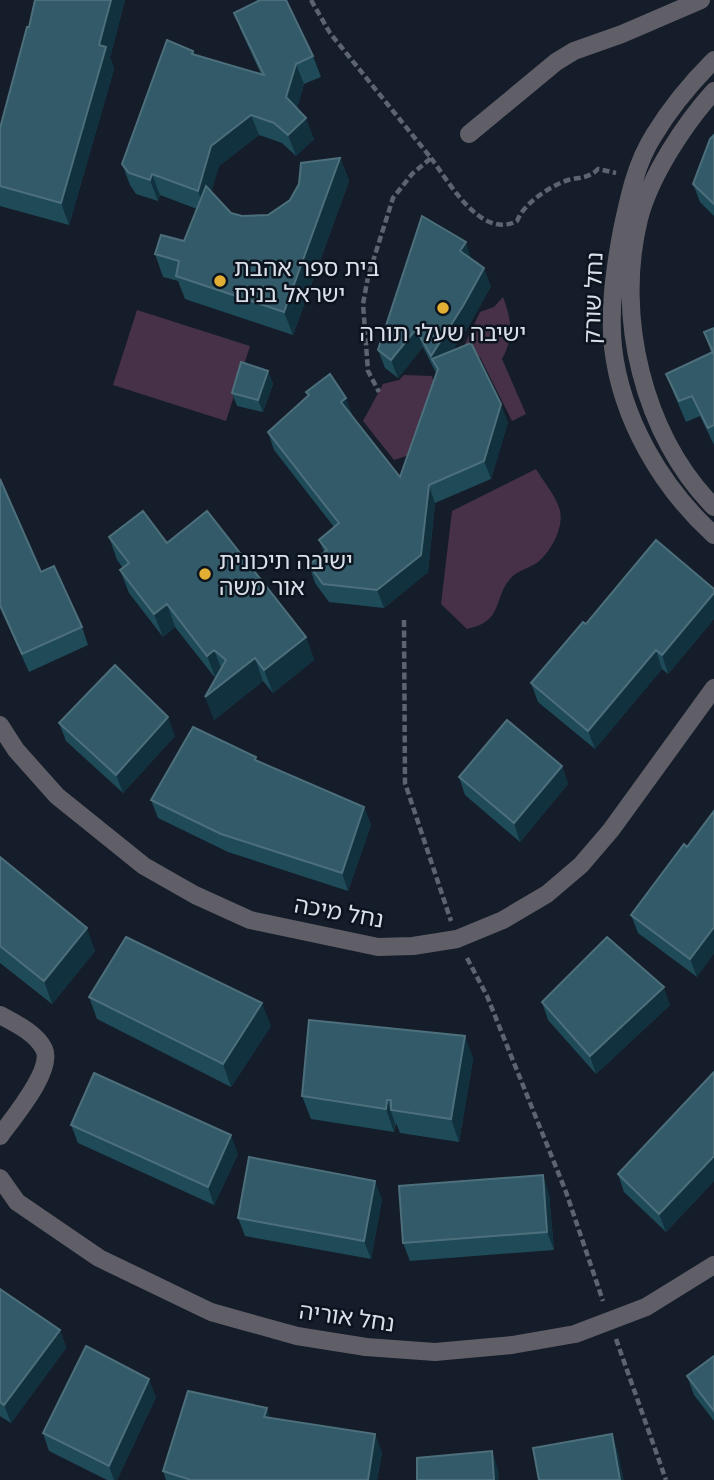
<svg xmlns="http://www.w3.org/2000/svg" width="714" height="1480" font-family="'DM Sans','Noto Sans Hebrew',sans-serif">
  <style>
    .green { fill: #473149 }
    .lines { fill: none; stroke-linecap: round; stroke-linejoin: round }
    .path { stroke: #5c646f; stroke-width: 4.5; stroke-dasharray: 7 3.5; stroke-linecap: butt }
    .minor { stroke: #605f67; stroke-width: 18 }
    .wall { fill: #1f4a58 }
    .shaded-wall { fill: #12313f }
    .building { fill: #335a68; stroke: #4d6f7c; stroke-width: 2 }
    .poi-dot { fill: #e2ae34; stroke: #0b141f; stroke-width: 2.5 }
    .labels { text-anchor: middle; stroke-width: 5; stroke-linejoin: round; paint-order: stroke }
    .poi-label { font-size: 23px; fill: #dae0e9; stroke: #0b141f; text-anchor: start }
    .street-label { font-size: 23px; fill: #dae0e9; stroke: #0b141f }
  </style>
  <rect width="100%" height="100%" fill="#141d29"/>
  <!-- green -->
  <path class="green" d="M503,297C512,321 514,337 502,359L526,414L512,421L480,357H459L480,312L494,307Z
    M137,310L250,346L226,421L113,385Z
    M404,375L432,376L437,396L416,453L394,460L363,421L383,384L399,380Z
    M536,469C543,481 557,497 560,511C564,528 550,553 538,562C530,568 516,571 510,579C493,599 504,621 467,629L441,604L452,511Z"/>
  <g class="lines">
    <!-- path -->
    <path class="path" d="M311,0L330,33L431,158L412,174L393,198L368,277L363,304L368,371L379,392
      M431,158C449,182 481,240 517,221C524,203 550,186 568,180C580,177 588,179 598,169L616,173
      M404,620L405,783L451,921
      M467,958L487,996L566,1192L603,1301
      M616,1339L666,1480"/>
    <!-- minor -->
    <path class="minor" d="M714,60C691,83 671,107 654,135C636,163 629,197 622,230C615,268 609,308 613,347C621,418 661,487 714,535
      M714,91C685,123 650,176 639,219C615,316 643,435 714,507
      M469,134L556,62L574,51L622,34L701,0
      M0,725L16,750L57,796L144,866L195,895L250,920L378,947L413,946L457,939L503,920L547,894L581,865L611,830L714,688
      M0,1015C15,1023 36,1033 44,1049C54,1070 12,1119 0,1136
      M0,1178L17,1202L99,1258L211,1312L297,1336L366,1347L435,1352L512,1345L575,1334L646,1307L714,1265"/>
  </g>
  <!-- wall -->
  <path class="wall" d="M35,0H125L110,57L114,69L69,225L0,206V128L29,27Z
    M234,13L313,56L321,77L304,84L297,108L314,139L296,156L282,143L259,135L219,166L211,192L231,213L242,216L268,215L290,200L340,158L349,181L293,335L185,299L178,281L163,277L155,254L184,241L197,209L160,195L158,201L136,194L130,185L122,164L193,51L195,55L261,74L242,33Z
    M714,135V216L700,202L693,184Z
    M472,259L491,286L470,324L452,351L508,422L491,479L435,503L428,572L384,608L329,602L315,583L309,565L324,552L319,540L334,527L274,450L268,432L308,396L306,392L352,416L400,477L436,373L423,347L398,378L385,368L378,350Z
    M714,328V445L700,416L686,422L674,394L666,374L711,352L704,332Z
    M268,371L273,384L263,412L237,406L232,393Z
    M0,479L41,572L82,627L88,645L29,672L0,608Z
    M109,537L167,543L306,637L314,660L273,693L263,681L214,720L216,679L175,627L163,637L129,593L120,570L123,568L117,560Z
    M714,593V619L668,674L662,669L595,749L538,702L531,683L586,624Z
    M59,723L175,736L123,793L66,741Z
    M257,761L364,807L371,825L348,891L228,852L158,818L151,800Z
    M562,766L568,784L520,842L465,795L459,777Z
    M684,844L697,977L638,933L631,915Z
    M0,857L95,951L52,1004L0,963Z
    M89,997L271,1026L231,1087L97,1019Z
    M542,1002L670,1005L596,1074L548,1020Z
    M465,1036L473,1059L459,1142L400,1133L396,1123L394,1132L311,1119L302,1096Z
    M714,1072V1181L666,1232L624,1192L618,1174Z
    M71,1125L238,1154L214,1205L78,1143Z
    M549,1194L554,1250L410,1261L403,1243Z
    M382,1199L371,1259L245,1236L238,1218Z
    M0,1289L60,1330L66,1348L11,1423L0,1416Z
    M714,1356V1421L694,1395L687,1376Z
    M156,1397L117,1480H107L49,1451L43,1433Z
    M382,1452L377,1480H166L163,1471Z"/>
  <!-- shaded-wall -->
  <path class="shaded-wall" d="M111,0H125L110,57L114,69L69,225L61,203Z
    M296,64L304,84L294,118L286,97Z
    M251,115L259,135L219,166L206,212L198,191L211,146Z
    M306,118L314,139L296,156L288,135Z
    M340,158L349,181L293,335L284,312Z
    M152,174L160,195L158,201L150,180Z
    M466,242L472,261L460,251Z
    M484,268L491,286L470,324L439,372L432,359L437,374L431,356Z
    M416,329L423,347L398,378L391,360Z
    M268,371L273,384L263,412L258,400Z
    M346,398L353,416L341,402Z
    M501,404L508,422L491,479L484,461Z
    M429,485L435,503L428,572L384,608L377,590Z
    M714,593V619L668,674L662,655Z
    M167,604L175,627L163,637L154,614Z
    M306,637L314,660L273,693L264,670Z
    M214,650L223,673L216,679L207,656Z
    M656,650L662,669L595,749L588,731Z
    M255,658L263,681L214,720L205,697Z
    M168,717L175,736L123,793L116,775Z
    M562,766L568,784L520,842L514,823Z
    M364,807L371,825L348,891L342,873Z
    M714,927V954L697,977L690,959Z
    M87,928L95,951L52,1004L44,981Z
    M664,987L670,1005L596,1074L590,1056Z
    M262,1003L271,1026L231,1087L223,1064Z
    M465,1036L473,1059L459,1142L451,1119Z
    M387,1100L395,1123L394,1132L386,1109Z
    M231,1135L238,1154L214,1205L208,1187Z
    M714,1156V1181L666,1232L659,1214Z
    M543,1175L549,1194L554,1250L547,1232Z
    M375,1181L382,1199L371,1259L364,1241Z
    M60,1330L66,1348L11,1423L4,1405Z
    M149,1379L156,1397L117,1480H114L109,1466Z
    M267,1408L273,1426L264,1417Z
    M375,1434L382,1452L377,1480H368Z
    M612,1434L618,1452L624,1480H620Z
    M492,1451L498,1469L499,1480H494Z"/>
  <!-- building -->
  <path class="building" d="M35,0H111L99,45L106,47L61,203L0,186V128L27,27H29Z
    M260,0H286L313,56L296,64L286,97L306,118L288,135L274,123L251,115L211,146L198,191L152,174L150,180L129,173L122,164L167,40L193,51L192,54L264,75L234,13Z
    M714,135V204L693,184L710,139Z
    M340,158L284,312L176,276L179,261L155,254L161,235L184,241L206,186L231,213L242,216L268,215L290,200L299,184L301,163Z
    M422,216L466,242L460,251L484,268L463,306L431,356L416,329L391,360L378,350Z
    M714,328V425L708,428L692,396L679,401L666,374L713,352L704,332Z
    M471,343L501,404L484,461L429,485L421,555L377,590L323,584L309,565L327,550L319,540L339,523L268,432L309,395L306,392L330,374L346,398L341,402L400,477L438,369L432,359Z
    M241,362L268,371L258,400L232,393Z
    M0,479L41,572L54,566L82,627L22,654L0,605Z
    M143,511L167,543L207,511L306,637L264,670L255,658L205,697L226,660L214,650L207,656L167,604L154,614L120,570L129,563L109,537Z
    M656,540L714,589V593L662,655L656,650L588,731L531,683L583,622L586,624Z
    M115,665L168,717L116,775L59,723Z
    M507,720L562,766L514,823L459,777Z
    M193,727L256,757L255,760L364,807L342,873L221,834L151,800Z
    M714,811V927L690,959L631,915L684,844L687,847Z
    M0,857L87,928L44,981L0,946Z
    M126,937L262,1003L223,1064L89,997Z
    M607,937L664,987L590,1056L542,1002Z
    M309,1020L465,1036L451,1119L391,1110V1100H387L386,1109L302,1096Z
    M714,1072V1156L659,1214L618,1174Z
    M94,1073L231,1135L208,1187L71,1125Z
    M249,1157L375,1181L364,1241L238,1218Z
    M543,1175L547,1232L403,1243L399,1186Z
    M0,1289L60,1330L4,1405L0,1402Z
    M86,1346L149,1379L109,1466L43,1433Z
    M714,1356V1411L687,1376Z
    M188,1391L267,1408L264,1417L375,1434L368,1480H191L163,1471Z
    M612,1434L620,1480H539L533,1448Z
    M492,1451L494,1480H417V1458Z"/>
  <!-- markers -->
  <g class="poi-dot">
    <circle cx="220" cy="281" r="7"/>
    <circle cx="443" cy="308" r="7"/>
    <circle cx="205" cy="574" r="7"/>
  </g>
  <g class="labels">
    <!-- poi labels -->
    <g class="poi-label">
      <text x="234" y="276">בית ספר אהבת<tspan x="234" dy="26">ישראל בנים</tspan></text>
      <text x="443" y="341" text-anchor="middle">ישיבה שעלי תורה</text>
      <text x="219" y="569">ישיבה תיכונית<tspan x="219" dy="26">אור משה</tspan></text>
    </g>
    <!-- street labels -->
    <g class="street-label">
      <text transform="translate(593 298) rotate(-88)" y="8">נחל שורק</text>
      <text transform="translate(339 912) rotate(10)" y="8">נחל מיכה</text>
      <text transform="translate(347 1317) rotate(8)" y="8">נחל אוריה</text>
    </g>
  </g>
</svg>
